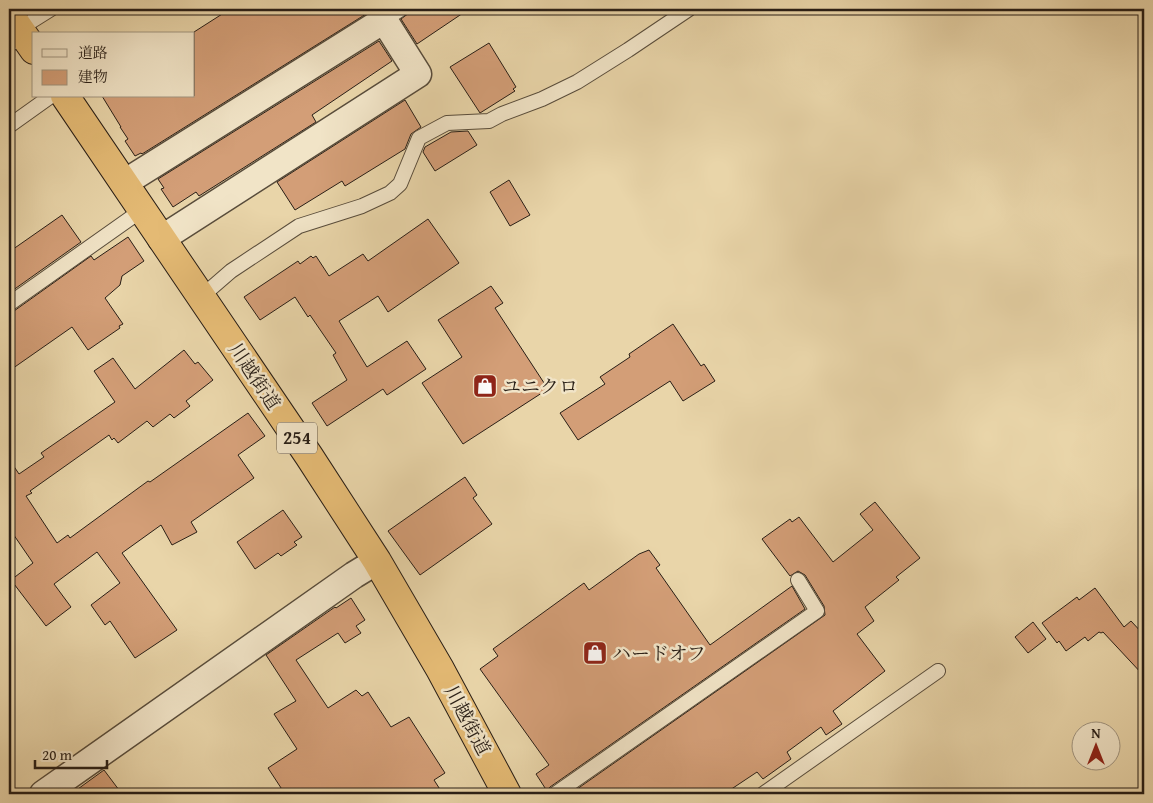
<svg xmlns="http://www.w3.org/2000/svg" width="1153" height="803" font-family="'Gentium Book Plus','Noto Serif JP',serif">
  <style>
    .building { fill: #d39e77; stroke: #281e16 }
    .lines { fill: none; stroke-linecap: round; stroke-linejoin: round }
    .lane-casing { stroke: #584c3b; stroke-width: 16 }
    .street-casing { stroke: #584c3b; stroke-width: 29 }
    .highway-casing { stroke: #281e16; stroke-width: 30 }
    .lane { stroke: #f1e4c7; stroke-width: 14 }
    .street { stroke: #f1e4c7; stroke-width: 26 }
    .highway { stroke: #e4ba74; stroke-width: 28 }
    .labels { text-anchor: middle; stroke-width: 5; stroke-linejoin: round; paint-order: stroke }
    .shield { fill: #f1e4c7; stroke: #64594b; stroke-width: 1 }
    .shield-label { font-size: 18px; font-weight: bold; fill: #281e16 }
    .street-label { font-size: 19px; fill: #281e16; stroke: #f1e4c7 }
    .poi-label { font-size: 19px; fill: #281e16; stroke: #f1e4c7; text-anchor: start }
  </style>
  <rect width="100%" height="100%" fill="#e9d5a9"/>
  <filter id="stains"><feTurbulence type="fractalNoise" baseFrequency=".004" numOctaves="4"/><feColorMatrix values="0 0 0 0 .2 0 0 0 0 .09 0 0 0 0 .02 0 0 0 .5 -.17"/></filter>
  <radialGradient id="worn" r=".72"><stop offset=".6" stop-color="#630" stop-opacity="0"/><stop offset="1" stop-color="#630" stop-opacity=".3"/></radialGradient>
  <!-- building -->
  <path class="building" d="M230,9H374L142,154L141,153L135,156L125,141L128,139L120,127H121L102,96H194V32Z
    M410,9H469L417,44L401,19L409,13Z
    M379,41L392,61L312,115L316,122L199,196L196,192L173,207L161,189L164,188L158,179Z
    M489,43L516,87L513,89L515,91L480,113L450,67Z
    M405,100L421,127L411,134L405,149L345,186L342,181L295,210L277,182Z
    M468,131L477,145L435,171L423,152L425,147L451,132Z
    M509,180L530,215L510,226L490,192Z
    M62,215L81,242L9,293V252Z
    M428,219L459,263L388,312L378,296L339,321L367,367L407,341L426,369L387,395L383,389L327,426L312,403L347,380L333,355L336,353L310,315L308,317L295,297L260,320L244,297L298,261L300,264L311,256L313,258L316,256L329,276L363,254L368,261Z
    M128,237L144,261L122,276L120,285L105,298L123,324L119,326L120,328L88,350L72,327L9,371V313L14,311L91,256L94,260Z
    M491,286L503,303L495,308L548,389L463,444L422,383L462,357L438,320Z
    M673,324L701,366L704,364L715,381L683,401L670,381L578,440L560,413L605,384L600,377L630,357L629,354Z
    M184,350L195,364L198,362L213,380L186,401L190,406L174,418L170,414L153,427L147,421L118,443L114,438L112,440L109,435L30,491L32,493L26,496L57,543L68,535L70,538L148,481L150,482L248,413L265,436L238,455L254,478L191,522L197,532L172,545L161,525L122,553L177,630L135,658L110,621L105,625L91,605L120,583L97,552L54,584L71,607L46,626L11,580L33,563L9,528V459L19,474L44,457L41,453L115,402L94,371L113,358L135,389Z
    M465,477L477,495L473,498L492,524L420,575L388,531Z
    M875,502L920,558L896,577L899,580L865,607L874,621L857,634L885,671L833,711L842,724L826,735L821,727L787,752L791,759L763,779L757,772L724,794H570L825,615L824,606L805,575L798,571L790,576L762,539L790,519L792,522L799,517L833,562L873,530L860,514Z
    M283,510L302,537L294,542L297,545L281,556L278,553L255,569L237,542Z
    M649,550L660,565L656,568L710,645L792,586L805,609L550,787L547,791L536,774L549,765L480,669L498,656L493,649L584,583L589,590L639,554Z
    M1095,588L1124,627L1131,621L1144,635V676L1103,632L1101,633L1099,632L1088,641L1085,637L1066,651L1059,641L1057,643L1042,623L1077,597L1079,600Z
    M351,598L365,620L356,626L361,633L345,643L338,633L296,660L328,708L356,690L362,696L368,692L391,727L409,717L445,773L434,780L443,794H285L268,768L297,749L274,714L296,701L266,655L335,607L336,608Z
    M1033,622L1046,639L1028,653L1015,637Z
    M104,770L122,794H71Z"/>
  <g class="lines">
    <defs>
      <path id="lane" d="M384,20L401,9
        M19,29L51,9
        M9,45L24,35
        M9,126L51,96
        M201,297L231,271L299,226L362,206L390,193L400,184L419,138L447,123L489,121L502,114L542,99L577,82L628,50L689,9
        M9,304L142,210
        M555,794L817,611L798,580
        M763,794L938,671"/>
      <path id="street" d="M124,183L384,20L418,74L161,239
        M43,794L354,575L377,561"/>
      <path id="highway" d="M9,14L34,50
        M65,96L309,456L377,561L440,669L507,794"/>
    </defs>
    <!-- lane casing -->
    <use href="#lane" class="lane-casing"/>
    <!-- street casing -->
    <use href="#street" class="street-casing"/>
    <!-- highway casing -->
    <use href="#highway" class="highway-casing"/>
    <!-- lane -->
    <use href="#lane" class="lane"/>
    <!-- street -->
    <use href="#street" class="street"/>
    <!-- highway -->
    <use href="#highway" class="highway"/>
  </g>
  <!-- icons -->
  <defs>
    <symbol id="shop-square" viewBox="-11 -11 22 22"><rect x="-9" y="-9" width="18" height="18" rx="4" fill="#8f2418" stroke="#f1e4c7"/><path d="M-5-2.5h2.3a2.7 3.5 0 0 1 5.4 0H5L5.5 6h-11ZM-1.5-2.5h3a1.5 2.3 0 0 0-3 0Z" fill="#fff"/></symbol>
  </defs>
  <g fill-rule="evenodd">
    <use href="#shop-square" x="471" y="372" width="28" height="28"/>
    <use href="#shop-square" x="581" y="639" width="28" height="28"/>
  </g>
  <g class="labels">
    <!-- shield labels -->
    <rect class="shield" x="277" y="422.5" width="40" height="31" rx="4"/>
    <g class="shield-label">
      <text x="297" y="444">254</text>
    </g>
    <!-- street labels -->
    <g class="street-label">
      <text transform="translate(255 376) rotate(56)" y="7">川越街道</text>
      <text transform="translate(468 720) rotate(62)" y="7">川越街道</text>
    </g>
    <!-- poi labels -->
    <g class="poi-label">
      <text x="502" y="393">ユニクロ</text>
      <text x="612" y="660">ハードオフ</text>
    </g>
  </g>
  <!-- margin -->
  <rect width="1153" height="803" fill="none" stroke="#e9d5a9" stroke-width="30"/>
  <rect x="10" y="10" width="1133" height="783" fill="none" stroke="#281e16" stroke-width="2.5"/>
  <rect x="15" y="15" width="1123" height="773" fill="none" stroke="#281e16"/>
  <!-- legend -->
  <rect x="32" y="32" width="162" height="65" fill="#f1e4c7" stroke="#a19580"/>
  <rect x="42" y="49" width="25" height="8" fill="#f1e4c7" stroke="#a19580"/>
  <text x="78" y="58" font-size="15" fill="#281e16">道路</text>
  <rect x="42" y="70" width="25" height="15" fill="#d39e77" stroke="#a19580"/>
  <text x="78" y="82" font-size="15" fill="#281e16">建物</text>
  <!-- north arrow -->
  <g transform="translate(1096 746)"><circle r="24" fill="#f1e4c7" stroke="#a19580"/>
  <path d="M0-4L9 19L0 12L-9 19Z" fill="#8f2418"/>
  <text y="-8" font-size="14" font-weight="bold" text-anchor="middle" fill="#281e16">N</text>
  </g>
  <!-- scale -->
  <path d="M35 760v8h72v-8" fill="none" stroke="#281e16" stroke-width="2.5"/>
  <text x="42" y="760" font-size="15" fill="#281e16" stroke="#f1e4c7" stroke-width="4" paint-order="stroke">20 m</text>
  <rect width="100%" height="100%" filter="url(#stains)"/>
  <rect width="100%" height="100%" fill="url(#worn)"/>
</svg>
